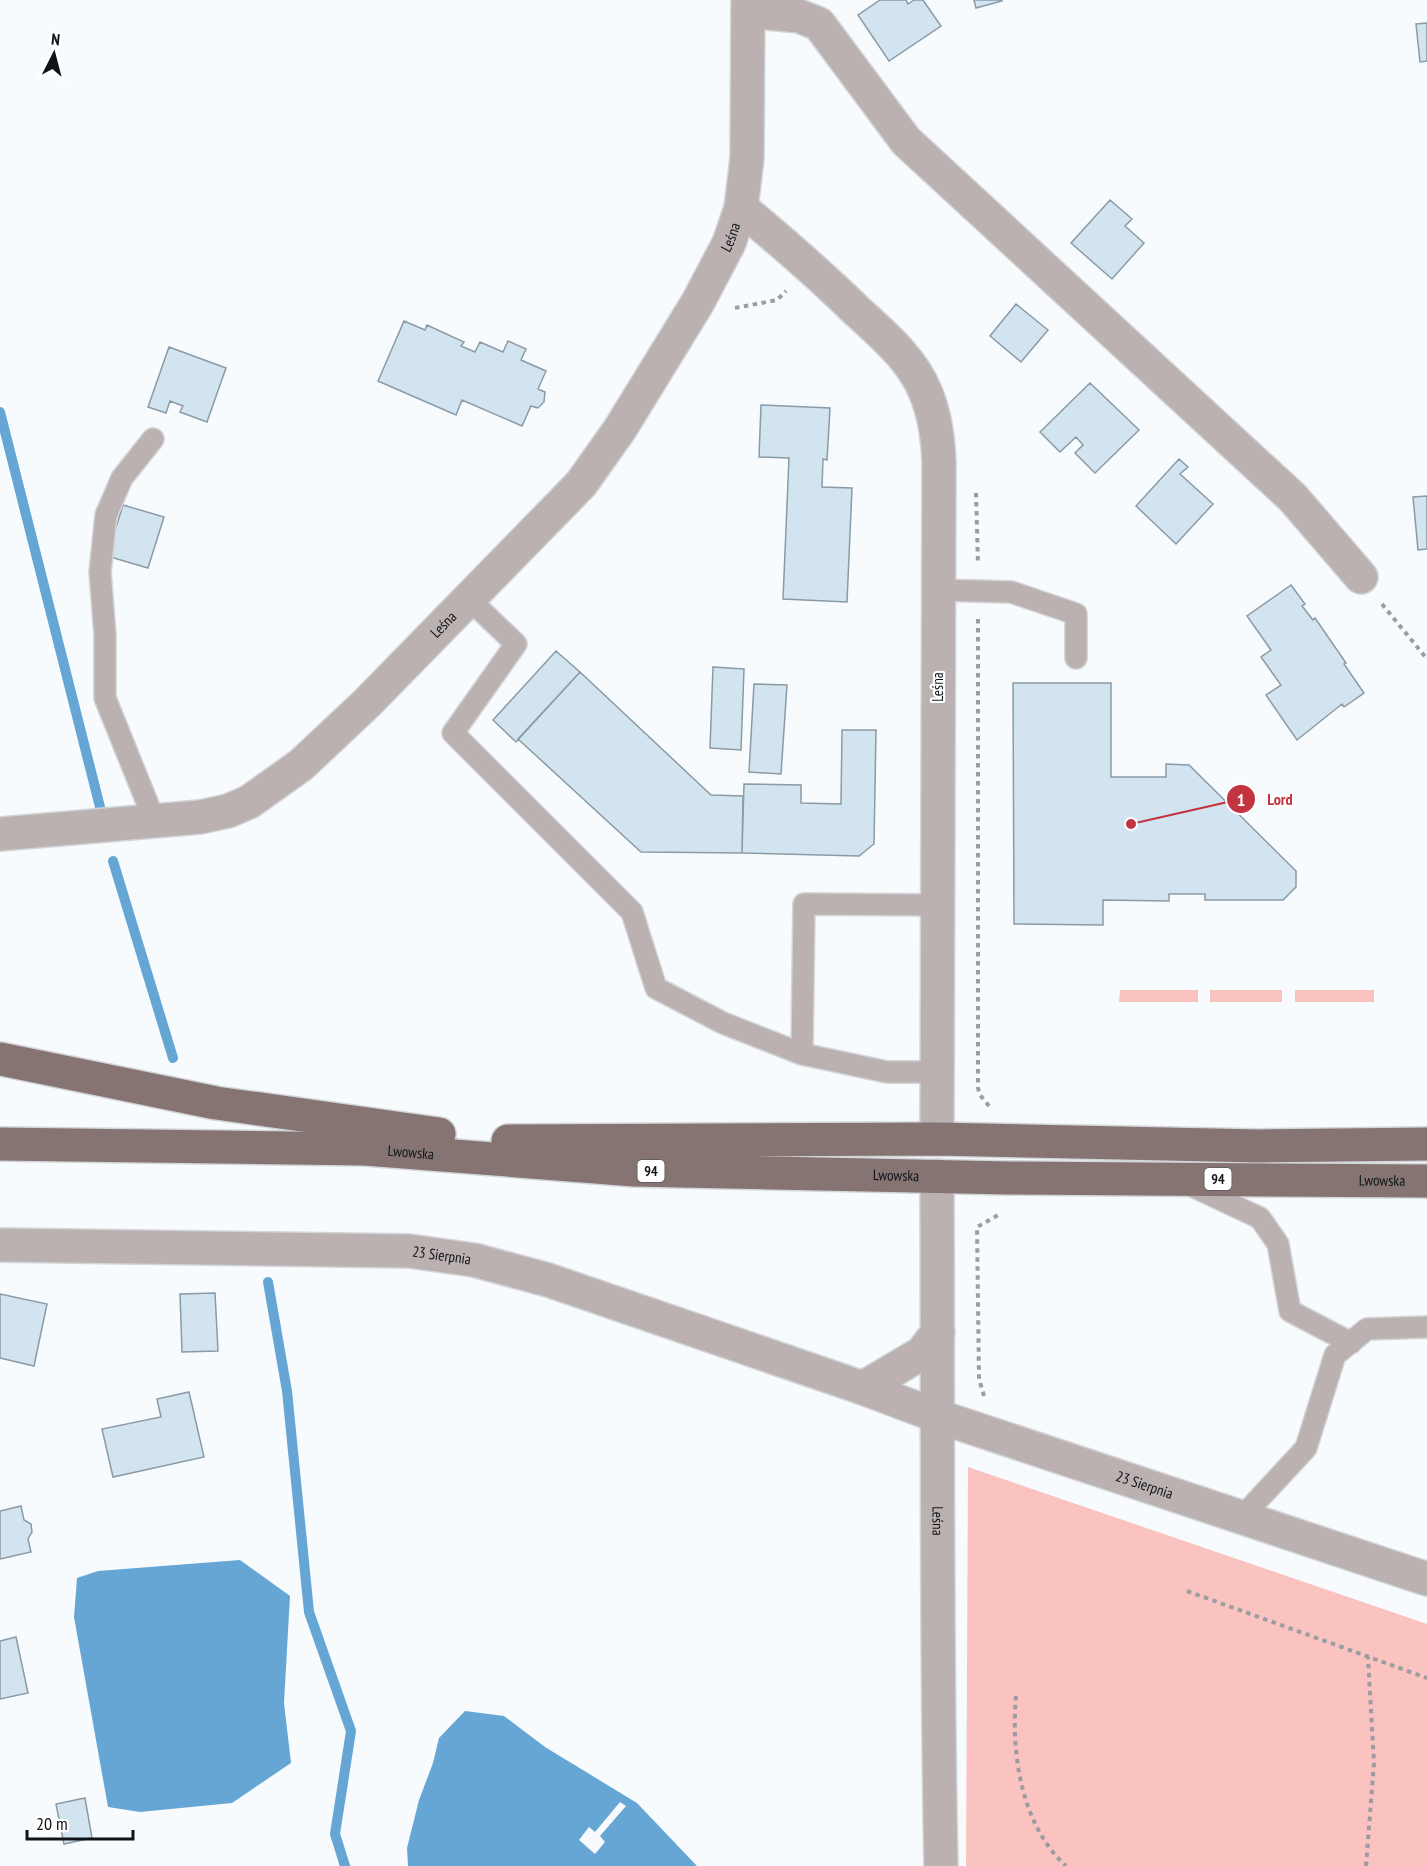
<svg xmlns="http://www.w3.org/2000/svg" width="1427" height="1866" font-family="'PT Sans Narrow',sans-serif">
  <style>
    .green { fill: #fbc3c0 }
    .water { fill: #65a6d4 }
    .pier { fill: #f8fbfe }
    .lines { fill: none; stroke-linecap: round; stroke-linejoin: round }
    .stream { stroke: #65a6d4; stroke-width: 10 }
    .building { fill: #d3e4f1; stroke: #8a9aa6; stroke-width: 1.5 }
    .lane-casing { stroke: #d3d6d9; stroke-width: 24 }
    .street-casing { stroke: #d3d6d9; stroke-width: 36 }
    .primary-casing { stroke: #d3d6d9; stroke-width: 36 }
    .path { stroke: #999ea1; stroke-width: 4; stroke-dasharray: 4.5 4.5; stroke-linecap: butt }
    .lane { stroke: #bbb1b1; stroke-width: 21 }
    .street { stroke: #bbb1b1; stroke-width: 33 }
    .primary { stroke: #867473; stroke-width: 33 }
    .labels { text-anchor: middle; stroke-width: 4.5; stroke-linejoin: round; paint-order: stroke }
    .shield { fill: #fff; stroke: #565a5d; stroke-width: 1.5 }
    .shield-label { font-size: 14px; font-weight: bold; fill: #0e1418 }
    .street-label { font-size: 15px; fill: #0e1418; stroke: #fff }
    .leader { fill: none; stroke: #c33340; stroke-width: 2 }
    .callout-dot { fill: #c33340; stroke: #fff; stroke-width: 2 }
    .mark-label { font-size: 18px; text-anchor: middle; font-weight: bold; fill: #fff }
    .callout-label { font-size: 16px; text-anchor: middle; font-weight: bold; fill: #c33340; stroke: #fff; stroke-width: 4.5; stroke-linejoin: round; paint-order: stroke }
  </style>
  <rect width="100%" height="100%" fill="#f8fbfe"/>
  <!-- green -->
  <path class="green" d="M1120,990H1198V1002H1119Z
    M1210,990H1282V1002H1210Z
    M1295,990H1374V1002H1295Z
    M968,1467L1427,1624V1866H966Z"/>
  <!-- water -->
  <path class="water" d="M240,1560L290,1596L284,1703L291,1763L232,1803L140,1812L108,1807L74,1617L77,1578L98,1571Z
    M465,1711L504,1716L545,1747L637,1803L697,1866H408L407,1848L419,1800L433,1763L439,1738Z"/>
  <!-- pier -->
  <path class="pier" d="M620,1802L626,1806L600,1836L605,1842L595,1854L579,1840L589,1827L595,1832Z"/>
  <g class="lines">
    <!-- stream -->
    <path class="stream" d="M0,412L100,807
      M113,861L173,1058
      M268,1282L287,1391L309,1612L351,1731L335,1834L345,1866"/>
  </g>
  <!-- building -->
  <path class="building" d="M880,0H906L908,4L914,0H923L941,26L889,61L858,15Z
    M974,0H1002V1L976,8Z
    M1427,23V61L1420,62L1416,24Z
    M1110,200L1132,219L1125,226L1144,243L1112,279L1071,243Z
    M1016,304L1048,330L1021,362L990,336Z
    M404,321L425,330L427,325L464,342L461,346L475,352L480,342L503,352L508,341L526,349L521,360L546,371L538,389L545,392L544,402L538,408L531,406L522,426L462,400L456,415L378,381Z
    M169,347L226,368L207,422L180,412L183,406L170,401L166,413L148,407Z
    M1090,383L1139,430L1095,473L1075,453L1083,445L1076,437L1060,452L1040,432Z
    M761,405L830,408L827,460L823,459L822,487L852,488L847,602L783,599L789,458L759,457Z
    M1179,459L1188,467L1180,474L1213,504L1176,544L1136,506Z
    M1427,496V549L1418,550L1413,497Z
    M123,505L164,517L148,568L107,556Z
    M1291,585L1305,604L1302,606L1313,620L1315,618L1346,663L1344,664L1364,693L1344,707L1342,704L1297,740L1266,695L1281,685L1261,657L1271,650L1247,616Z
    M556,651L580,672L516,742L493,720Z
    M713,667L744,669L741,750L710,748Z
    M580,672L711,795L743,796L742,853L641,852L518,739Z
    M1013,683H1111V777H1166V764L1189,765L1296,871V887L1283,900H1205V894H1169V901L1103,900V925L1014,924Z
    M754,684L787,685L781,774L749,772Z
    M842,730H876L874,844L859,856L742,853L744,784L801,785V803L841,804Z
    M215,1293L218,1351L182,1352L180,1294Z
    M0,1294L47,1304L34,1366L0,1358Z
    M189,1392L204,1457L113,1477L102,1429L161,1417L157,1399Z
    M21,1506L24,1520L31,1524L32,1532L28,1539L31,1552L0,1559V1511Z
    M16,1637L28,1693L0,1699V1641Z
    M85,1798L92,1838L64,1844L56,1804Z"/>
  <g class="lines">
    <defs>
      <path id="lane" d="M153,439L122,478L106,515L100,572L105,635V698L155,822
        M938,590L1011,592L1076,614V658
        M469,599L516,644L453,733L632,912L656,988L723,1023L802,1054
        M937,1072H887L802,1054L804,904L937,905
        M1192,1186L1260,1218L1278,1244L1290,1311L1351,1343
        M1242,1517L1306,1448L1335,1355L1367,1329L1427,1327"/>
      <g id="street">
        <path d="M748,11L799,16L819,24L906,141L1293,498L1361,577"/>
        <path d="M741,208C781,241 820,275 857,311C883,335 911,358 925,391C935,414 938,437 939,462L937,1139"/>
        <path id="s1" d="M0,834L200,817L228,811L249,802L301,765L367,703L581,484L620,429L698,302L729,243L741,208L747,158L748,0"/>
        <path id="s2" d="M937,1176C938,1406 936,1636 941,1866"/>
        <path id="s3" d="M0,1245L409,1251L474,1260L548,1280L863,1388L940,1417L1427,1579"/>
        <path d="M863,1388L922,1353L938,1332"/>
      </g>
      <g id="primary">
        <path d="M0,1059L216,1103L439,1134"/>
        <path d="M508,1141L937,1139L1259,1146L1427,1144"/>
        <path id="s4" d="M0,1144L365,1149L634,1170L1008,1178L1427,1181"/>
      </g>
    </defs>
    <!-- lane casing -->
    <use href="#lane" class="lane-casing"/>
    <!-- street casing -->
    <use href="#street" class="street-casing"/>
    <!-- primary casing -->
    <use href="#primary" class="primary-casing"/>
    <!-- path -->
    <path class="path" d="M735,308L777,300L786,291
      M976,493L978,564
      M1382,604L1427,659
      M978,619V1088L980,1095L989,1106
      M984,1396L979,1379L977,1227L1000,1214
      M1187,1591L1427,1678
      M1016,1696C1011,1754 1021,1825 1066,1866
      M1366,1866L1374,1763L1368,1657"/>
    <!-- lane -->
    <use href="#lane" class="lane"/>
    <!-- street -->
    <use href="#street" class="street"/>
    <!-- primary -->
    <use href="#primary" class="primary"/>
  </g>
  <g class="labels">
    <!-- shield labels -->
    <g class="shield">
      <rect x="637.5" y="1160" width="27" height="22" rx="4.5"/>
      <rect x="1204.5" y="1168" width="27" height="22" rx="4.5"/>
    </g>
    <g class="shield-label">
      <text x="651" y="1176">94</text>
      <text x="1218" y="1184">94</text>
    </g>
    <!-- street labels -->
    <g class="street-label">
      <text dy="5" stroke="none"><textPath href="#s1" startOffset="1002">Leśna</textPath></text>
      <text dy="5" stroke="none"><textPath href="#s1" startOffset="516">Leśna</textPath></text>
      <text transform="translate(938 687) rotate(-90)" y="5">Leśna</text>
      <text dy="5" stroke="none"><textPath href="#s4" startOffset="411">Lwowska</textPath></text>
      <text dy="5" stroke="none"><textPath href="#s4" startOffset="897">Lwowska</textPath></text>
      <text dy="5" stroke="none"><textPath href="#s4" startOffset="1383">Lwowska</textPath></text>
      <text dy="5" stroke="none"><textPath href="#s3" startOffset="442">23 Sierpnia</textPath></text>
      <text dy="5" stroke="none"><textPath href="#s3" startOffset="1182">23 Sierpnia</textPath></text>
      <text dy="5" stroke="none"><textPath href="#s2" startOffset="345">Leśna</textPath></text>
    </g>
  </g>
  <!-- callouts -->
  <path class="leader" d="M1131 824L1241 799"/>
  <g class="callout-dot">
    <circle cx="1131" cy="824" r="6"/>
    <circle cx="1241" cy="799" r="15"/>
  </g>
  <g class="mark-label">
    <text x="1241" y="806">1</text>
  </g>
  <g class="callout-label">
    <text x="1280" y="805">Lord</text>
  </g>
  <!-- north arrow -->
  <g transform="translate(54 54) rotate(6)" stroke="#ffffff" stroke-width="4.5" paint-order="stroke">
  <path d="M0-4.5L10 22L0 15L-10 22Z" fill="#0e1418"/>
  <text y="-9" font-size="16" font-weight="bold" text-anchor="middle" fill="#0e1418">N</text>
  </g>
  <!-- scale -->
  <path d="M27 1830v9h106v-9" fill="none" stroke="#0e1418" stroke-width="3"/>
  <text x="36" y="1830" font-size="18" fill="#0e1418" stroke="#ffffff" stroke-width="4.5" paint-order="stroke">20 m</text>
</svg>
